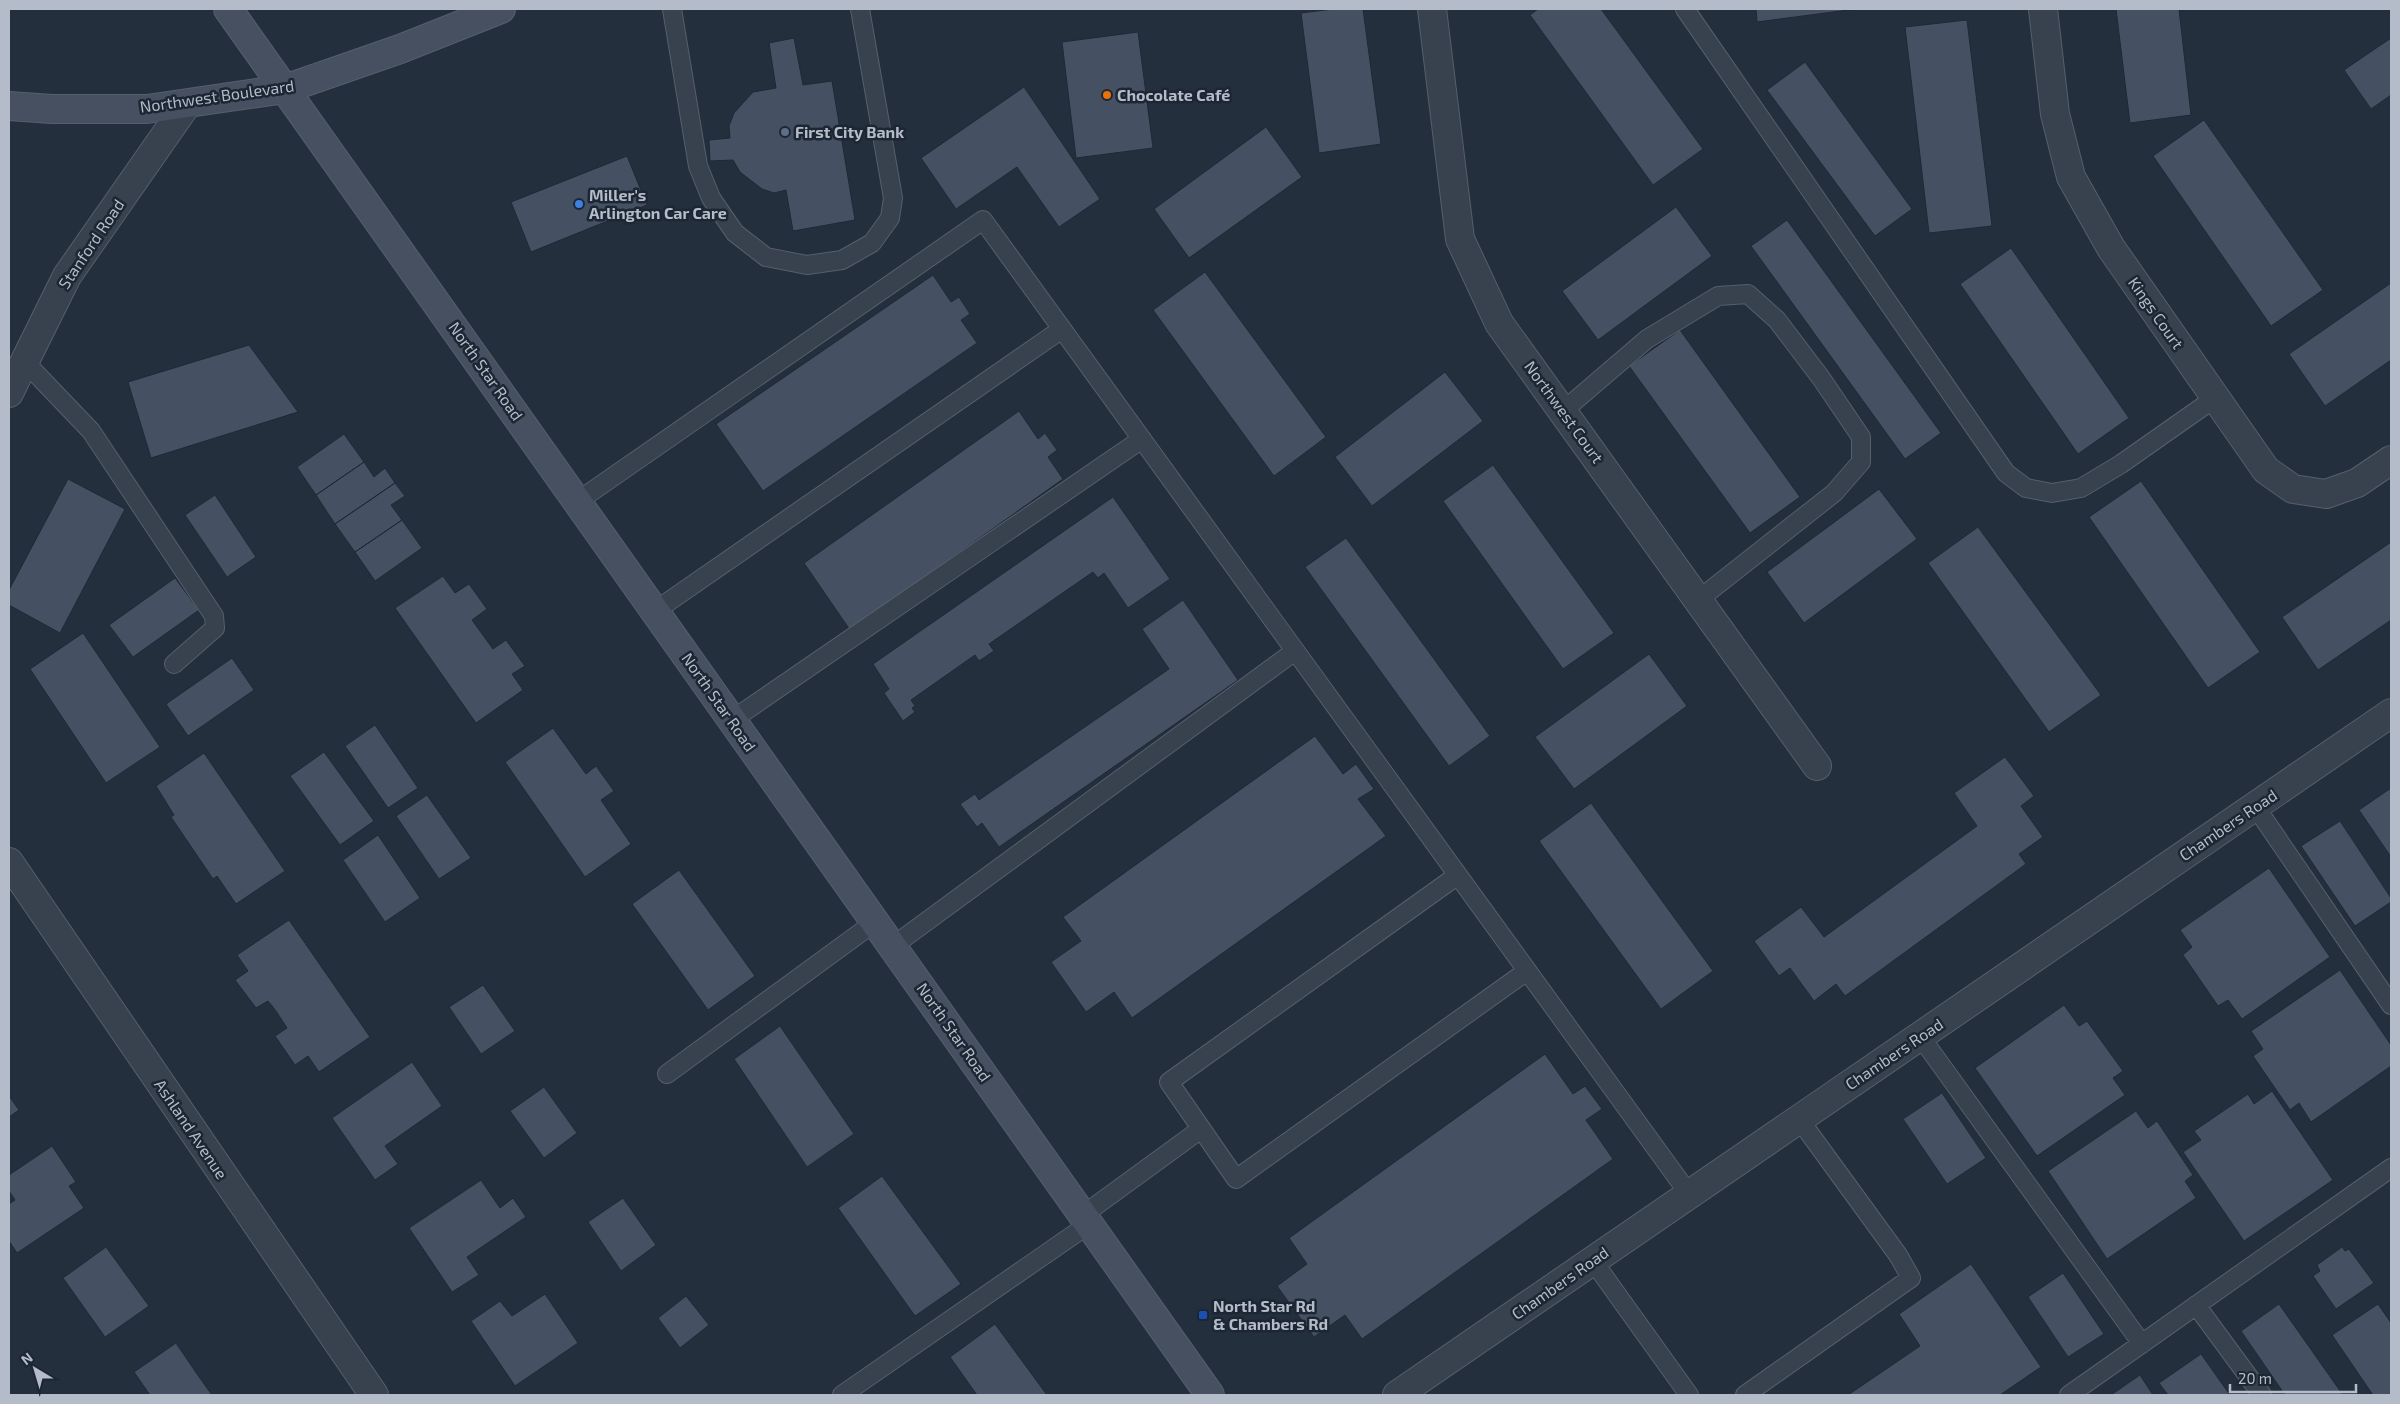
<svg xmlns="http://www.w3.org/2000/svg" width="2400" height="1404" font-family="'Exo 2',sans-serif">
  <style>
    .building { fill: #455162; stroke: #1f2835 }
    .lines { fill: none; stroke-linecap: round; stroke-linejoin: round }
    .lane-casing { stroke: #565f6c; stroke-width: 20 }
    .street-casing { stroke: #565f6c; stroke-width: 30 }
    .secondary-casing { stroke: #565f6c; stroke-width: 30 }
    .lane { stroke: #38414e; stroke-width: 18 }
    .street { stroke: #38414e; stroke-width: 28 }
    .secondary { stroke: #465061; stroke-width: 28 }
    .food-dot { fill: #e8710a; stroke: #1d2633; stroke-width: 2 }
    .service-dot { fill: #5c6f8a; stroke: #1d2633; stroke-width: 2 }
    .shop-dot { fill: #3f7fe0; stroke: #1d2633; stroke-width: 2 }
    .transit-dot { fill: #1a4fb4; stroke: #1d2633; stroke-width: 2 }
    .labels { text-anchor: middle; stroke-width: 5; stroke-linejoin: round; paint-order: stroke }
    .poi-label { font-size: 16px; font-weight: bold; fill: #b4bcc9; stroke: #1d2633; text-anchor: start }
    .street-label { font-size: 16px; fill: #b4bcc9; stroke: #1d2633 }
  </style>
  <rect width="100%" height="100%" fill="#242f3e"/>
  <!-- building -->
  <path class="building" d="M1333,9H1363L1381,144L1319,153L1301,13Z
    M1538,9H1601L1703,149L1653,185L1530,15Z
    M1756,9H1856L1757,22Z
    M2116,9H2179L2191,115L2130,123Z
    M1967,20L1992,226L1929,233L1905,27Z
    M1138,32L1153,148L1076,158L1062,42Z
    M794,38L803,85L832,81L855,220L793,231L786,190L774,193L762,189L740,172L733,160L710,161L709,140L730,138L729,126L734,113L753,92L776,88L769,43Z
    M2391,38V95L2371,109L2344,70Z
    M1805,62L1912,209L1875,236L1767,90Z
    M1024,87L1100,199L1059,227L1017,167L956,209L921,158Z
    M2204,120L2323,290L2271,326L2153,156Z
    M1266,127L1302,177L1189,258L1154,209Z
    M627,156L647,205L531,252L511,202Z
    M1676,207L1712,256L1598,340L1562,291Z
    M1787,220L1941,433L1905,459L1751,246Z
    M2011,248L2129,418L2078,454L1960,284Z
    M1205,272L1326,437L1274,476L1153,310Z
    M933,275L951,302L959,297L970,314L961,320L977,343L763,491L716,424Z
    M2391,283V360L2325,406L2289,354Z
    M1680,330L1800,497L1750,533L1629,366Z
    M249,345L298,412L151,458L128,382Z
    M1445,372L1483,421L1372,506L1335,457Z
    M1019,411L1038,439L1045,433L1057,450L1048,457L1063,479L850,630L804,563Z
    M344,434L364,462L316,495L297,467Z
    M364,462L374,477L385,468L395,483L335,524L316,495Z
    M1493,465L1614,633L1563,669L1443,501Z
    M68,479L125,509L60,633L9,605V590Z
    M2141,481L2260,652L2208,688L2089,517Z
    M395,483L405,496L391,505L402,520L355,552L335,524Z
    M1879,489L1917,539L1804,623L1767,572Z
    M215,495L256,557L227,577L185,515Z
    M1113,497L1170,579L1128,608L1104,573L1098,578L1093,572L989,644L994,651L979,661L975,655L911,700L915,706L912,708L915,712L903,721L884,693L889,689L873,664Z
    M402,520L422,548L375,581L355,552Z
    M1978,527L2101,695L2049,732L1928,563Z
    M1346,538L1490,736L1449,766L1305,567Z
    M2391,542V620L2318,670L2282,617Z
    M443,576L455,593L469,584L487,609L472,620L493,649L506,640L525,666L512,674L523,690L476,723L395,608Z
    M175,578L199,610L133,657L109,625Z
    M1183,600L1238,680L999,847L982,823L977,827L960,804L975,794L979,800L1169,669L1142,629Z
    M83,633L160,747L106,783L30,669Z
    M1649,654L1687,706L1574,789L1535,737Z
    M232,658L254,690L188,736L166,704Z
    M375,725L418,788L388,808L345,746Z
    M553,728L586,774L596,766L614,791L601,800L631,844L585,877L505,762Z
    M1315,736L1343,774L1356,764L1374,789L1358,799L1386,836L1132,1018L1114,992L1086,1012L1051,962L1081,941L1063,917Z
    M324,752L374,821L340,845L290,776Z
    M204,753L285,871L236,904L217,876L213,879L171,817L174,815L156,786Z
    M2005,757L2034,796L2021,806L2043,837L2019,854L2026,864L1845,996L1836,984L1814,1001L1790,968L1779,976L1754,941L1801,907L1824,937L1977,826L1954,793Z
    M2391,788V857L2359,810Z
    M427,795L471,858L439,879L396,816Z
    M1591,803L1713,971L1661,1009L1539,841Z
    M2340,821L2391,898V902L2355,926L2301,846Z
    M378,835L420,898L385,922L343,860Z
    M2269,868L2330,957L2242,1019L2228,1000L2218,1006L2183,955L2192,947L2180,930Z
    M679,870L755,976L708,1010L632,904Z
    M289,920L370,1037L319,1072L308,1056L295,1065L275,1036L287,1028L276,1011L268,1001L256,1008L235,980L248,971L237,955Z
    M2340,970L2391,1045V1066L2311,1122L2299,1103L2290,1110L2253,1056L2263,1049L2251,1031Z
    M483,985L515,1031L481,1054L449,1007Z
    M2064,1005L2079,1026L2087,1021L2123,1071L2113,1078L2125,1095L2037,1156L1975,1068Z
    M780,1026L854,1134L807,1167L734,1059Z
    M1545,1054L1573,1094L1585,1086L1602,1109L1586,1120L1613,1159L1362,1339L1345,1315L1314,1337L1277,1286L1307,1264L1289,1238Z
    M412,1062L442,1106L385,1146L398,1164L375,1180L332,1118Z
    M544,1087L577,1133L544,1158L510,1111Z
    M2272,1091L2333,1180L2244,1241L2183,1152L2201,1140L2194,1131L2248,1094L2254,1104Z
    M1942,1093L1986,1158L1947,1184L1903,1119Z
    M9,1096L19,1110L9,1117Z
    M2136,1111L2148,1128L2157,1121L2193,1175L2185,1181L2196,1198L2107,1259L2048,1171Z
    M52,1146L76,1182L69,1186L84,1208L17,1253L9,1241V1204L15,1200L9,1191V1175Z
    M882,1176L961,1284L915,1316L838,1208Z
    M481,1180L500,1208L513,1198L526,1217L467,1257L479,1275L452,1292L409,1228Z
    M623,1198L656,1245L621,1271L588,1222Z
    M106,1247L149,1306L105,1337L63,1278Z
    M2342,1247L2345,1251L2349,1249L2374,1283L2336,1309L2313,1276L2320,1271L2317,1265Z
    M1971,1264L2041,1367L2000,1395H1848L1920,1346L1899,1314Z
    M2063,1273L2104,1334L2068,1357L2028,1297Z
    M545,1294L578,1343L515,1386L471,1321L500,1301L512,1316Z
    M686,1296L709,1325L680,1348L658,1318Z
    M2279,1304L2343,1395H2285L2241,1331Z
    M2378,1304L2391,1323V1395H2373L2332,1335Z
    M995,1324L1047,1395H977L950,1357Z
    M176,1343L197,1374L212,1395H150L134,1372Z
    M2201,1354L2230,1395H2168L2159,1383Z
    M2140,1375L2153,1395H2111Z"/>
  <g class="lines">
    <defs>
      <path id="lane" d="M672,9L698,166L711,198L735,233L766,257L807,265L842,260L872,243L890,218L893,198L860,9
        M1685,9L2006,473L2026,488L2052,493L2081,488L2121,464L2215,398
        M25,362L91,431L214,616L215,628L174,664
        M1563,411L1647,339L1718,296L1748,294L1777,320L1821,378L1861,437V462L1834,493L1698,600
        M578,501L983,220L1689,1194
        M655,611L1062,329
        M732,720L1142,439
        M2255,806L2391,1005
        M1458,875L1169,1082L1236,1179L1527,971
        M893,946L1295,651
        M1920,1036L2142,1344
        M667,1074L875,922
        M1083,1215L1201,1129
        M1593,1261L1689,1395
        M2196,1305L2262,1395
        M842,1395L1089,1224
        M1745,1395L1911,1278L1898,1255L1799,1119
        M2069,1395L2391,1168"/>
      <path id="street" d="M1432,9L1460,239L1499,323L1817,766
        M2043,9L2055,114L2071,177L2111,248L2266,470L2293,489L2326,494L2357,483L2391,460
        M9,393L67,276L187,104
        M9,862L374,1395
        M1397,1395L2391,713"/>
      <path id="secondary" d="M228,9L1210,1395
        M9,106L52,109H147L285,89L400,49L501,9"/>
    </defs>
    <!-- lane casing -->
    <use href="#lane" class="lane-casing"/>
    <!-- street casing -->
    <use href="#street" class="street-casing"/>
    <!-- secondary casing -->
    <use href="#secondary" class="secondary-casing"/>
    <!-- lane -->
    <use href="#lane" class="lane"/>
    <!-- street -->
    <use href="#street" class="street"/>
    <!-- secondary -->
    <use href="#secondary" class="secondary"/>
  </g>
  <!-- markers -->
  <circle class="food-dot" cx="1107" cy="95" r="5"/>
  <circle class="service-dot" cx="785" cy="132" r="5"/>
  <circle class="shop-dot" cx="579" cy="204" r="5"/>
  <rect class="transit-dot" x="1198" y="1310" width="10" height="10" rx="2.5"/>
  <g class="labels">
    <!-- poi labels -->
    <g class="poi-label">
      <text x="1117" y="101">Chocolate Café</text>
      <text x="795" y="138">First City Bank</text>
      <text x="589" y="201">Miller's<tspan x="589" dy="18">Arlington Car Care</tspan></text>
      <text x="1213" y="1312">North Star Rd<tspan x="1213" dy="18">&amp; Chambers Rd</tspan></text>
    </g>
    <!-- street labels -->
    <g class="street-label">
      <text transform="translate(217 96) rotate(-8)" y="6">Northwest Boulevard</text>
      <text transform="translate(91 244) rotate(-56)" y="6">Stanford Road</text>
      <text transform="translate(2156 313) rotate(55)" y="6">Kings Court</text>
      <text transform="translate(486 371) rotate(55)" y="6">North Star Road</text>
      <text transform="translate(1564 412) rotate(54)" y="6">Northwest Court</text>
      <text transform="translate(719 702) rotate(55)" y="6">North Star Road</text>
      <text transform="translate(2228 825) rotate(-34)" y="6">Chambers Road</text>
      <text transform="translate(954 1032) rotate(55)" y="6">North Star Road</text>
      <text transform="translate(1894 1054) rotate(-34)" y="6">Chambers Road</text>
      <text transform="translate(191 1129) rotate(56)" y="6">Ashland Avenue</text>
      <text transform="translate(1560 1283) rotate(-35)" y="6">Chambers Road</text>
    </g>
  </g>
  <!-- border -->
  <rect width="2400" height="1404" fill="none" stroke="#b4bcc9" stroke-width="20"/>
  <!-- north arrow -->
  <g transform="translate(35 1369) rotate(322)" stroke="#1d2633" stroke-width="4" paint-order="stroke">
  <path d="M0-4L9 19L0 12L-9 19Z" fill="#b4bcc9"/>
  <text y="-8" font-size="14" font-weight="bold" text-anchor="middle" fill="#b4bcc9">N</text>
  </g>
  <!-- scale -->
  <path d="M2230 1384v8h126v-8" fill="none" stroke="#b4bcc9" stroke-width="2.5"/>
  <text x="2238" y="1384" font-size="15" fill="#b4bcc9" stroke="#1d2633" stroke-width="4" paint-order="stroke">20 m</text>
</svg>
